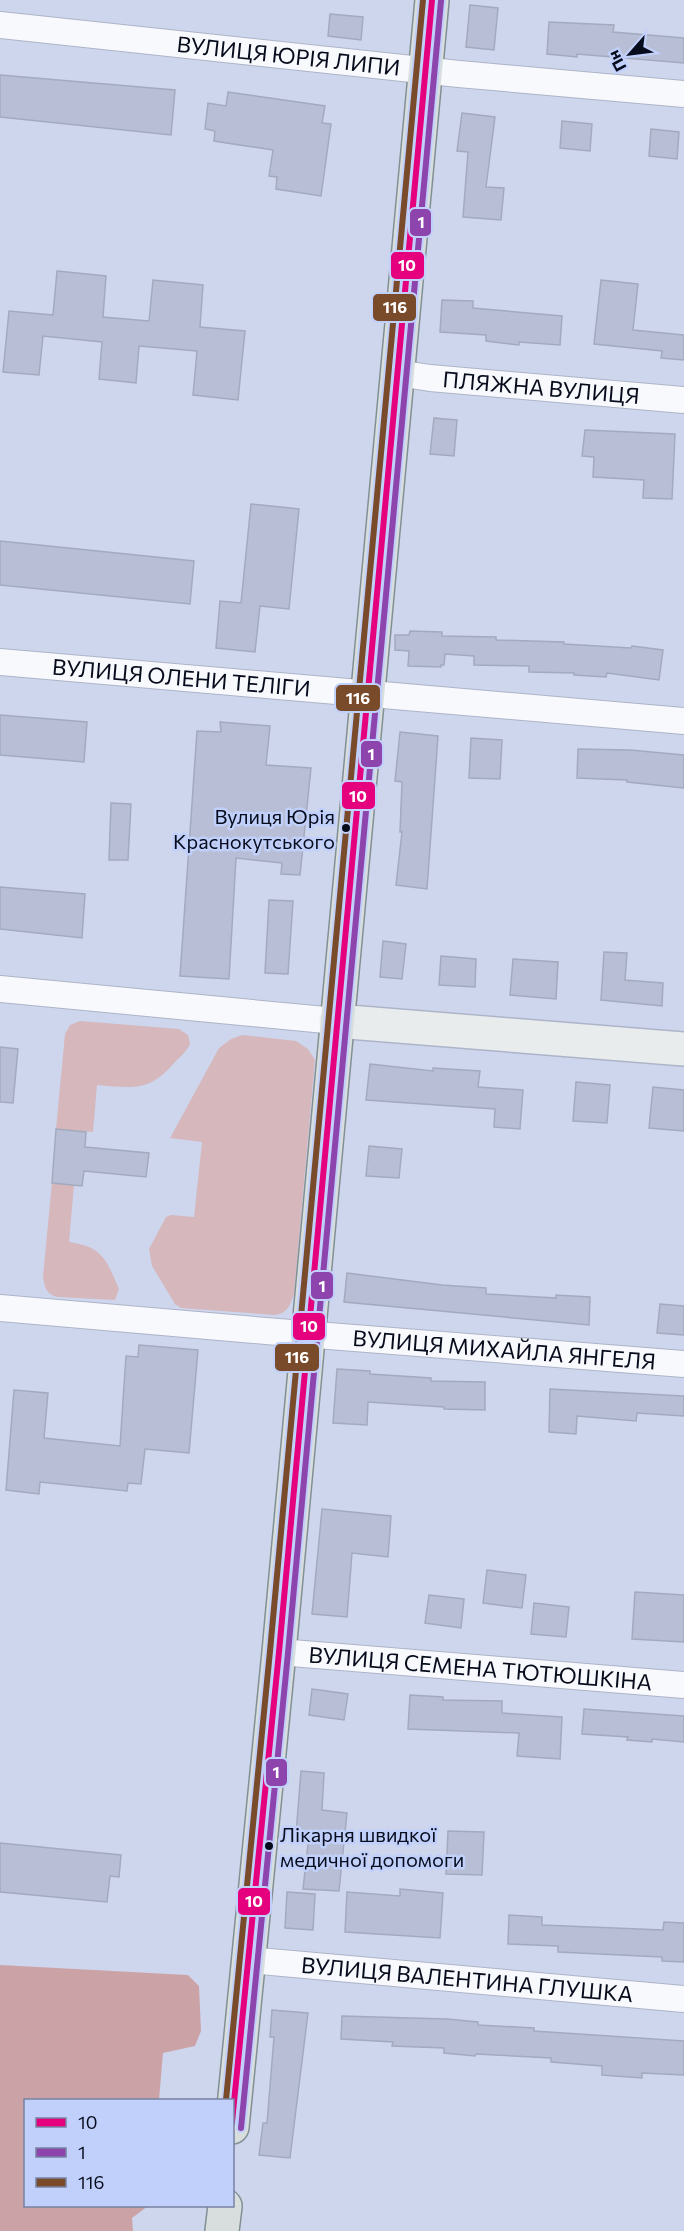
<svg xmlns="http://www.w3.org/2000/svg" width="684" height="2231" font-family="Commissioner,sans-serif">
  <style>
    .green { fill: #d5b7bc }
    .forest { fill: #cba3a7 }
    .building { fill: #b7bed5; stroke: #a4aabe; stroke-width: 1.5 }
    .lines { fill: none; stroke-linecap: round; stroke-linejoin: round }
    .street-casing { stroke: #adb4c8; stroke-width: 28 }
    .secondary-casing { stroke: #adb4c8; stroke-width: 36 }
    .primary-casing { stroke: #829094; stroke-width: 36 }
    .street { stroke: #f8f9fc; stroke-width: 26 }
    .secondary { stroke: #e8eced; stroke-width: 33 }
    .primary { stroke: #d8dede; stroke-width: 33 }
    .bus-1-casing { stroke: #c1d0fb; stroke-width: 10 }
    .bus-2-casing { stroke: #c1d0fb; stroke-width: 10 }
    .bus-3-casing { stroke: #c1d0fb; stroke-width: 10 }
    .bus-1 { stroke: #e5007d; stroke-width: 6 }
    .bus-2 { stroke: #8e44ad; stroke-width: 6 }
    .bus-3 { stroke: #7a4b2a; stroke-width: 6 }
    .bus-dot { fill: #070c1d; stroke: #c1d0fb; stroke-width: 2 }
    .labels { text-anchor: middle; stroke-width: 5; stroke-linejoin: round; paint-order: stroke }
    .bus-label { font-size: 20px; fill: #070c1d; stroke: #c1d0fb; text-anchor: end }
    .street-label { font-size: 22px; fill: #070c1d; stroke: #c1d0fb }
    .line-badge { stroke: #c1d0fb; stroke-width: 2 }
    .badge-label { font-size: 16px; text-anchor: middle; font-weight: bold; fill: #fff }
  </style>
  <rect width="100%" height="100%" fill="#ced6ee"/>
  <!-- green -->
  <path class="green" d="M80,1021L179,1029L188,1035L190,1044C187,1051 181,1056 175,1062C150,1092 133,1088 97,1085L93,1132L56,1129L65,1034L70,1025Z
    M242,1035L296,1041L308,1049L315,1060L294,1294C290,1305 288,1313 275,1315L181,1308L175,1304L152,1266L149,1249L166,1217L171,1215L194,1217L202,1142L170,1138L219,1048L231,1039Z
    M52,1183L74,1185L69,1242C103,1247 106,1259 119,1289L115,1300L58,1297C47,1295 44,1287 43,1276Z"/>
  <!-- forest -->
  <path class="forest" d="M0,1965L188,1975L199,1986L201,2031L195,2046L163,2053L159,2100H26V2206H148L132,2218L133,2231H0Z"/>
  <!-- building -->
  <path class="building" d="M470,5L498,8L494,50L466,47Z
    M330,14L363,17L361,40L328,36Z
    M549,22L614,25L613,32L684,38V63L577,54V57L547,54Z
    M0,75L175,90L171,135L0,117Z
    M228,92L325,106L322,123L331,124L321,196L276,189L277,177L269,176L273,150L214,141L215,131L205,129L208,103L226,106Z
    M462,113L495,117L486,187L504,188L501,220L463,217L468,152L457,151Z
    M562,121L592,124L590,151L560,148Z
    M651,129L679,132L677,159L649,156Z
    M57,271L106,276L103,317L149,321L153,280L203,285L200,327L245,331L238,400L193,395L197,351L139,346L136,383L99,379L102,342L43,336L39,375L3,372L9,311L53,315Z
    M601,280L638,284L633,330L684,335V360L661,358L662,351L594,344Z
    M442,300L473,301V308L562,316L560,345L519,342V345L486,341V335L440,332Z
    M434,418L457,420L454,456L430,454Z
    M585,430L675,434L672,499L643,498L644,480L593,477L594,457L582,456Z
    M251,504L299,509L289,609L260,606L255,652L216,648L220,601L241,603Z
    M0,541L194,561L190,604L0,585Z
    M410,631L442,632V636L496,637V640L564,642V644L631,648L632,646L663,650L659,680L607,673L606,677L574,675V673L529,672V666L474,665V656L445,654L444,665H441V667L408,666L409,651L395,650V635H409Z
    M0,715L87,722L84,762L0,755Z
    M220,722L270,726L266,765L311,768L300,875L281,874L282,863L236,858L229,979L180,976L197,731L221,732Z
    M400,732L438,736L427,889L396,885L402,832H400L402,782L395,781Z
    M471,738L502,740L500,779L469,778Z
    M578,749L630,750L684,755V788L627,782V780L577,778Z
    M111,803L131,804L128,860H109Z
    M0,887L85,894L82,938L0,929Z
    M269,900L293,901L288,974L265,973Z
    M383,941L406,944L402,979L380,977Z
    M604,952L627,953L625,980L663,983L662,1006L601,1000Z
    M441,956L476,959L475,987L439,985Z
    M513,959L558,962L556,999L510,995Z
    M0,1047L18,1049L13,1103L0,1102Z
    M370,1064L433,1071V1068L480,1071L478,1087L523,1090L520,1129L494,1127L495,1109L366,1100Z
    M576,1082L610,1085L607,1123L573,1121Z
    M653,1087L684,1090V1131L649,1128Z
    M56,1129L86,1132L85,1147L149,1153L146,1177L84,1171L82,1186L52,1183Z
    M369,1146L402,1149L399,1178L366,1176Z
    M347,1273L442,1285L486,1288V1294L556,1298V1295L590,1297L589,1325L344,1302Z
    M660,1304L684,1306V1335L657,1333Z
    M139,1345L198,1350L189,1453L145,1449L141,1484L128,1483L127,1491L40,1482L39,1494L6,1490L14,1390L48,1393L44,1438L120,1446L126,1356L138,1357Z
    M337,1369L370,1371V1374L431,1378V1381L485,1382V1410L444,1409V1407L368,1402L367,1425L333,1423Z
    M550,1389L684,1396V1416L637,1413L636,1421L577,1416L576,1434L549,1432Z
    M322,1509L391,1516L388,1557L352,1553L347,1617L312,1614Z
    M487,1570L526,1575L522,1608L483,1603Z
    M635,1592L684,1595V1642L632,1639Z
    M429,1595L464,1599L461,1628L425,1623Z
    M534,1603L569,1607L566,1637L531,1634Z
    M312,1689L348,1694L344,1720L309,1715Z
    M410,1695L443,1697V1700L502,1701V1713L562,1717L560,1759L517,1756L519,1733L408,1729Z
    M584,1709L684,1716V1742L652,1739V1742L627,1740L628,1737L582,1734Z
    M301,1771L324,1773L322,1810L347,1813L339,1891L303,1889L309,1835L296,1834Z
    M448,1831L484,1832L482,1875L446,1874Z
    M0,1843L121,1855L119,1877L110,1876L107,1902L0,1892Z
    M400,1889L443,1893L440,1938L345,1932L347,1892L400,1896Z
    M287,1892L315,1894L313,1930L285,1928Z
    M509,1915L542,1917V1925L663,1930L664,1922L684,1923V1962L662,1961V1957L558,1952V1946L508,1944Z
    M272,2010L308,2013L290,2158L259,2155L263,2123H267L274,2037H270Z
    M342,2016L447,2019L478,2022V2025L534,2028V2031L684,2041V2075L642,2073V2078L602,2075V2066L551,2062V2058L476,2054L475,2056L444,2053V2048L392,2046L393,2042L341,2039Z"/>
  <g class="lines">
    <defs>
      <g id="street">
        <path id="s1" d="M0,25L459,74L684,94"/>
        <path id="s2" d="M398,373L430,378L684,400"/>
        <path id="s3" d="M0,662L684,721"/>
        <path d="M0,989L336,1021"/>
        <path id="s4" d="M0,1308L278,1332L684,1364"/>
        <path id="s5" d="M279,1652L684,1685"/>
        <path id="s6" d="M249,1960L684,1999"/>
      </g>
      <path id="secondary" d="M336,1021L684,1049"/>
      <path id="primary" d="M232,2127L279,1652L432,0
        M222,2231L225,2206"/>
    </defs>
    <!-- street casing -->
    <use href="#street" class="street-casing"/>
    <!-- secondary casing -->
    <use href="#secondary" class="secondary-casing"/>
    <!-- primary casing -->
    <use href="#primary" class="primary-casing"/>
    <!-- street -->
    <use href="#street" class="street"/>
    <!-- secondary -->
    <use href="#secondary" class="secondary"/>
    <!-- primary -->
    <use href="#primary" class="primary"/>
    <defs>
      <path id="bus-1" d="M232,2122L279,1652L432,0"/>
      <path id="bus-2" d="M241,2128L288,1653L441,1"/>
      <path id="bus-3" d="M226,2100L270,1651L423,0"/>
    </defs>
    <!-- bus-1 casing -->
    <use href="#bus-1" class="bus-1-casing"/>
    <!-- bus-2 casing -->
    <use href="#bus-2" class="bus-2-casing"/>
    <!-- bus-3 casing -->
    <use href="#bus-3" class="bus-3-casing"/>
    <!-- bus-1 -->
    <use href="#bus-1" class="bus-1"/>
    <!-- bus-2 -->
    <use href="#bus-2" class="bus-2"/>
    <!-- bus-3 -->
    <use href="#bus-3" class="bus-3"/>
  </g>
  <!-- markers -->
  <g class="bus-dot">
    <circle cx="346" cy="828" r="5"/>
    <circle cx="269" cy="1846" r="5"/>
  </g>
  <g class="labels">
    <!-- bus labels -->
    <g class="bus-label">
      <text x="335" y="824">Вулиця Юрія<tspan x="335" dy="25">Краснокутського</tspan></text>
      <text x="280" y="1842" text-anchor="start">Лікарня швидкої<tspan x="280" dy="25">медичної допомоги</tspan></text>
    </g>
    <!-- street labels -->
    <g class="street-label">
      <text dy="8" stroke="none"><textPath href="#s1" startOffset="290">ВУЛИЦЯ ЮРІЯ ЛИПИ</textPath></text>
      <text dy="8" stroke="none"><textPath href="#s2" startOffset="144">ПЛЯЖНА ВУЛИЦЯ</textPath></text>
      <text dy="8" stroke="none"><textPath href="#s3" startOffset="182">ВУЛИЦЯ ОЛЕНИ ТЕЛІГИ</textPath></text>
      <text dy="8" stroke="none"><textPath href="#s4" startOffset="506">ВУЛИЦЯ МИХАЙЛА ЯНГЕЛЯ</textPath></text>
      <text dy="8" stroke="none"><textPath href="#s5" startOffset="202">ВУЛИЦЯ СЕМЕНА ТЮТЮШКІНА</textPath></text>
      <text dy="8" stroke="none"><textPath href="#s6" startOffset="219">ВУЛИЦЯ ВАЛЕНТИНА ГЛУШКА</textPath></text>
    </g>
  </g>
  <g class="line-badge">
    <rect x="409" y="208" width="23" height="29" rx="6" fill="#8e44ad"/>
    <rect x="390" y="251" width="35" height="29" rx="6" fill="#e5007d"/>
    <rect x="372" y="293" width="45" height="29" rx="6" fill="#7a4b2a"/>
    <rect x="335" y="684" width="46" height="28" rx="6" fill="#7a4b2a"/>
    <rect x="360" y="740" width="23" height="28" rx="6" fill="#8e44ad"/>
    <rect x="341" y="781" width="35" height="29" rx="6" fill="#e5007d"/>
    <rect x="310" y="1271" width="24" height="29" rx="6" fill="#8e44ad"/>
    <rect x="292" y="1312" width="34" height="29" rx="6" fill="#e5007d"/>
    <rect x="274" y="1343" width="46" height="29" rx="6" fill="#7a4b2a"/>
    <rect x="265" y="1758" width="23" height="29" rx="6" fill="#8e44ad"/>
    <rect x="237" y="1887" width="34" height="29" rx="6" fill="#e5007d"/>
  </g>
  <g class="badge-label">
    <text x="421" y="228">1</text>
    <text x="407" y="271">10</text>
    <text x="395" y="313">116</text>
    <text x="358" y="704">116</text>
    <text x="371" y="760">1</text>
    <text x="358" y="802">10</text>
    <text x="322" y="1292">1</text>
    <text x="309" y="1332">10</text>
    <text x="297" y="1363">116</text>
    <text x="276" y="1778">1</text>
    <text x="254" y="1907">10</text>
  </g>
  <!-- legend -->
  <rect x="24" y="2099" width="210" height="108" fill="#c1d0fb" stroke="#7782a2" stroke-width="1.5"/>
  <rect x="36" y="2118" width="30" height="9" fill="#e5007d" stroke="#7782a2" stroke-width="1.5"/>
  <text x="78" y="2129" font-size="18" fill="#070c1d">10</text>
  <rect x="36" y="2148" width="30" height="9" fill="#8e44ad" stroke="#7782a2" stroke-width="1.5"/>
  <text x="78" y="2159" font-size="18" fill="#070c1d">1</text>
  <rect x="36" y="2178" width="30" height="9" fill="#7a4b2a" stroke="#7782a2" stroke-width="1.5"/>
  <text x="78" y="2189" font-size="18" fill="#070c1d">116</text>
  <!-- north arrow -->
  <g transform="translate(630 54) rotate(242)" stroke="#c1d0fb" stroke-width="4.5" paint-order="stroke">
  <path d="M0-4.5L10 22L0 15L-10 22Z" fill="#070c1d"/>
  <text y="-9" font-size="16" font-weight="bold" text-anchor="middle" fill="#070c1d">Пн</text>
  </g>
</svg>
